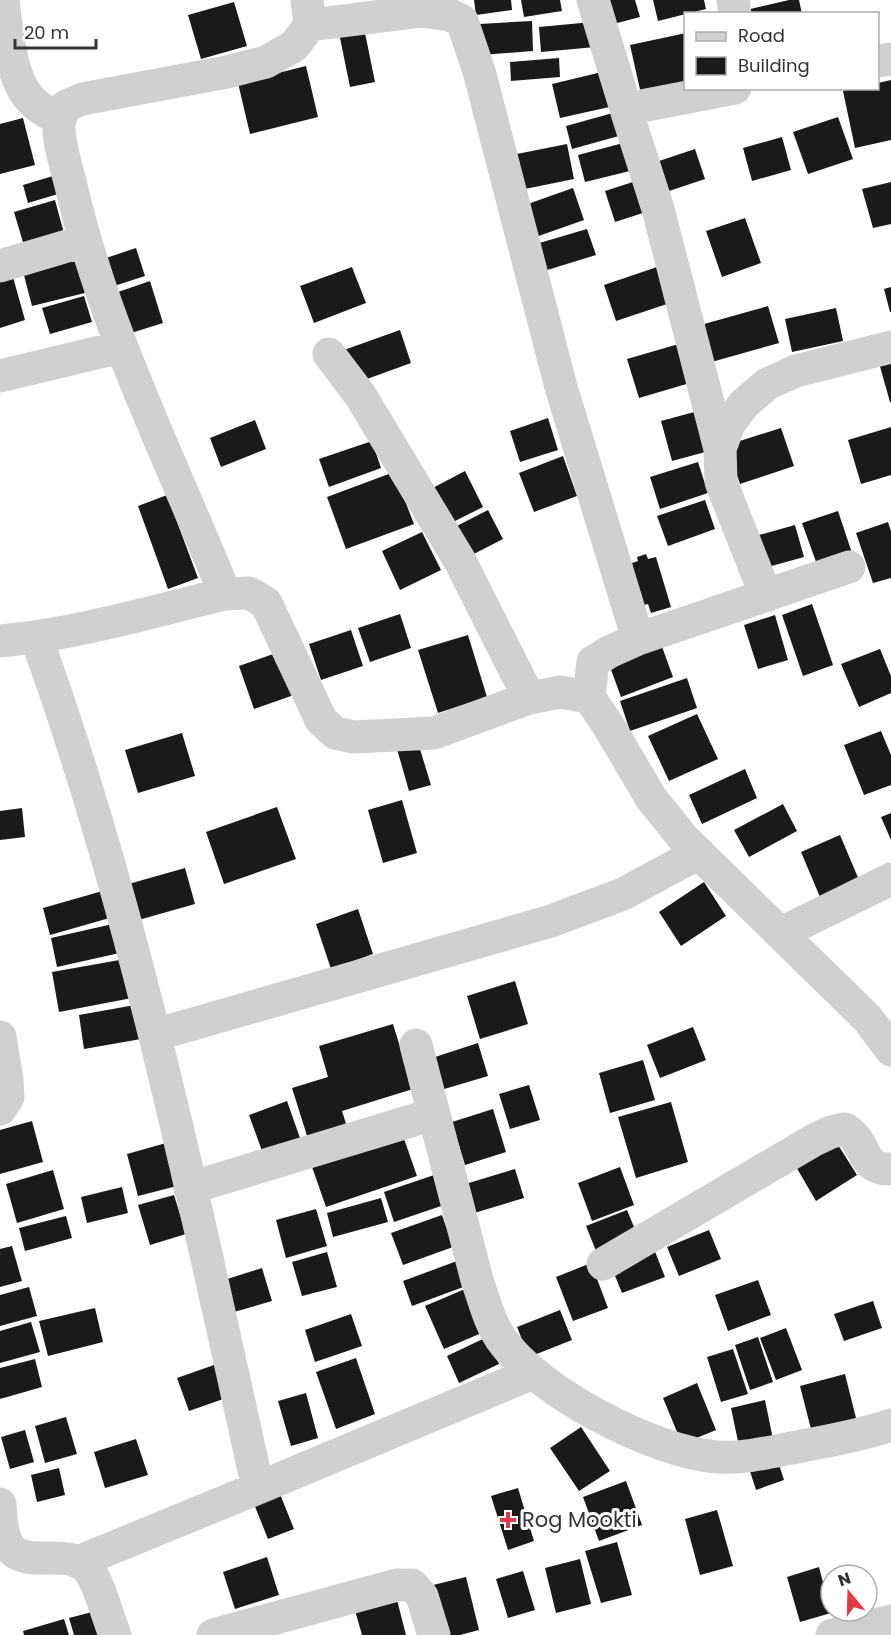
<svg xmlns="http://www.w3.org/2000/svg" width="891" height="1635" font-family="Poppins,sans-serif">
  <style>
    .building { fill: #1a1a1a }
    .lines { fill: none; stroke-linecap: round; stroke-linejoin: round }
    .minor { stroke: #d0d0d0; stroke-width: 33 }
    .poi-dot { fill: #e63946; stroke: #fff; stroke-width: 2 }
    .labels { text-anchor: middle; stroke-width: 6; stroke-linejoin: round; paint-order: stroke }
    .poi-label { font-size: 21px; fill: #333; stroke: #fff; text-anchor: start }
  </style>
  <rect width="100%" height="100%" fill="#fff"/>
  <!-- building -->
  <path class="building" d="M474,0H511L512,10L476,15Z
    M521,0H560L562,11L524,17Z
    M599,0H635L640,17L606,26Z
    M653,0H704L706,9L658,21Z
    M789,0H799L802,14H743L742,11Z
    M234,2L247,46L201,59L188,15Z
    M532,21L533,51L481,55L479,24Z
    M592,22L595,47L541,52L539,27Z
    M363,23L375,82L350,87L338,28Z
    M686,33V88L643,103L630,45Z
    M559,58L560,77L511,81L510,62Z
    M306,66L318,117L250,134L238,83Z
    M606,71L614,106L560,118L552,84Z
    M891,80V140L855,148L843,91L855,88H878V83Z
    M620,111L626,134L572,149L566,126Z
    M838,117L853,159L808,174L793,132Z
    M23,118L35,165L0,174V124Z
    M782,137L791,170L752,181L743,148Z
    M627,142L634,170L585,182L578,155Z
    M567,144L574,179L515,191L507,156Z
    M695,149L705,179L669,191L659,161Z
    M63,173L68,191L28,203L23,185Z
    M639,180L649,211L615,222L605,191Z
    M891,182V224L873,228L862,189Z
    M573,188L584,220L533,238L522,206Z
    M55,200L65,237L25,249L14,212Z
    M745,218L761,263L722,277L706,231Z
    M587,229L596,255L544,271L536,244Z
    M136,248L145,276L114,286L106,258Z
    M78,249L89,292L32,306L21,264Z
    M352,267L366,303L314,323L300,286Z
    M657,267L670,303L616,321L604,285Z
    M11,270L25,320L0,328V273Z
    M150,281L163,323L131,333L118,292Z
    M891,287V312H890L884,289Z
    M84,296L92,322L50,334L42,308Z
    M768,306L779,343L708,363L697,326Z
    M836,308L843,341L792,352L785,319Z
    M400,330L411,363L356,383L344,350Z
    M689,341L700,380L639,398L627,359Z
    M891,359V402H890L879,363Z
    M698,411L709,451L672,461L661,421Z
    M548,418L558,450L520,462L510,431Z
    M255,420L266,449L221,467L210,438Z
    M891,427V475L861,484L848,440Z
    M781,428L794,466L740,484L727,445Z
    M372,441L381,468L329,487L319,459Z
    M563,456L577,496L534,512L519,473Z
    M698,462L708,493L660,509L650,477Z
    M465,471L483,507L443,527L425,492Z
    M394,472L414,524L346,549L327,497Z
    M167,495L198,578L168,589L138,506Z
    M705,500L715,529L668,546L657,516Z
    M488,510L503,539L464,559L449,530Z
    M838,511L854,559L819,570L802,523Z
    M888,522L891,531V578L873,583L856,533Z
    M795,525L804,557L768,567L759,535Z
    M422,532L441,570L400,590L382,551Z
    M646,554L648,559L656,557L671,607L651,613L648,604L640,606L632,563L638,561L637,557Z
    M812,604L833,665L803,676L782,615Z
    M400,614L411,648L370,662L358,628Z
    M775,615L788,660L758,669L744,625Z
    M351,630L363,666L321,680L309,644Z
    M468,635L487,697L438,713L418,650Z
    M661,644L673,677L621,697L609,664Z
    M880,649L891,676V693L859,707L841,664Z
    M279,652L294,695L254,709L239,666Z
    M687,678L697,708L630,731L620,701Z
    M697,714L718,759L669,781L648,736Z
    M881,731L891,755V785L864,795L844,745Z
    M182,733L195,776L138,793L125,750Z
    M416,736L431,785L409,791L395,742Z
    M745,769L757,798L702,824L689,795Z
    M402,800L417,853L383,863L368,810Z
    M783,804L797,831L749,857L734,830Z
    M277,807L296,859L224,884L206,832Z
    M22,808L25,837L0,840V811Z
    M891,813V840L881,817Z
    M840,835L859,880L820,897L801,852Z
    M185,868L195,904L135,921L125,885Z
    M704,882L726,916L681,946L659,912Z
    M106,890L113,917L50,935L43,908Z
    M358,909L373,954L331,969L316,924Z
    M117,923L124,952L57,967L51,938Z
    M125,959L132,998L59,1012L52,972Z
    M515,981L528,1024L480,1039L467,996Z
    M135,1005L141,1039L84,1049L79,1015Z
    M393,1024L413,1089L342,1111L347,1127L308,1139L292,1088L328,1077L319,1046Z
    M693,1027L706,1060L660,1078L647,1045Z
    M478,1043L488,1076L441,1090L432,1058Z
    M643,1060L655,1100L610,1113L599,1073Z
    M529,1085L540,1120L510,1129L499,1094Z
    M287,1101L300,1138L262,1151L249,1115Z
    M671,1102L688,1162L636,1178L618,1117Z
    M493,1109L506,1152L465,1165L452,1122Z
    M32,1121L43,1162L0,1174V1130Z
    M402,1133L417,1176L326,1207L311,1164Z
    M835,1140L857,1175L816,1201L795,1165Z
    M166,1143L177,1186L138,1196L127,1154Z
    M620,1167L634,1205L592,1221L578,1183Z
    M515,1169L524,1198L471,1214L462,1185Z
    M53,1170L64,1209L17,1223L6,1184Z
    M440,1173L450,1203L394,1222L384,1192Z
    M122,1187L128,1213L87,1223L81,1197Z
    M174,1195L186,1234L150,1245L138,1205Z
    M381,1198L388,1222L333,1237L327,1213Z
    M316,1209L327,1246L286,1258L276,1220Z
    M627,1210L639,1239L598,1256L586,1226Z
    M442,1215L453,1247L403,1265L391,1233Z
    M66,1216L72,1238L25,1251L19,1228Z
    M709,1230L721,1259L679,1276L667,1247Z
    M12,1246L22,1281L0,1287V1249Z
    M654,1249L665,1277L622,1293L611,1266Z
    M327,1252L337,1287L302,1296L292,1262Z
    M457,1261L466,1286L412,1306L403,1281Z
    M591,1263L608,1308L573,1321L556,1277Z
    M262,1268L272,1301L234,1312L224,1280Z
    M758,1280L771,1315L728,1331L715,1295Z
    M29,1287L37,1316L0,1326V1295Z
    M465,1289L484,1332L444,1349L425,1306Z
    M873,1301L882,1328L844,1341L834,1314Z
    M95,1308L103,1342L48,1356L39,1321Z
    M560,1310L572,1340L529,1357L517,1327Z
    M351,1314L362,1346L315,1362L305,1330Z
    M31,1322L40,1352L0,1363V1331Z
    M786,1328L802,1370L776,1380L760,1338Z
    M487,1337L499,1364L459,1383L447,1356Z
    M758,1337L773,1382L750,1390L735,1345Z
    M733,1349L748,1394L721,1402L707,1357Z
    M356,1358L375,1414L336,1429L316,1372Z
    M35,1359L42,1387L0,1399V1368Z
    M214,1365L226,1398L189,1411L177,1378Z
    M845,1374L857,1422L812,1433L800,1386Z
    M697,1383L716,1430L682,1444L663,1398Z
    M306,1393L318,1438L291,1446L278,1401Z
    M765,1400L774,1444L740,1451L731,1408Z
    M66,1417L77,1454L45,1463L35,1426Z
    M581,1427L610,1471L579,1491L550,1448Z
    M25,1430L34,1462L10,1469L1,1437Z
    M136,1439L148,1475L105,1488L94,1452Z
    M776,1455L784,1480L756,1490L748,1465Z
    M59,1468L65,1495L37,1502L31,1475Z
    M626,1481L642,1525L599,1541L583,1497Z
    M518,1488L534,1541L508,1550L491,1496Z
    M278,1489L294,1529L268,1539L252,1499Z
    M717,1510L733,1566L700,1575L685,1519Z
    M617,1542L632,1595L601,1603L585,1551Z
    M267,1557L279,1595L235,1609L223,1572Z
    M580,1559L591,1604L556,1613L545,1568Z
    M819,1567L831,1613L800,1622L787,1577Z
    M523,1571L535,1610L508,1618L496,1579Z
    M466,1577L479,1630L460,1635H446L433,1585Z
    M396,1596L406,1635H362L354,1607Z
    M100,1610L107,1635H74L69,1618Z
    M64,1619L69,1635H24L23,1631Z"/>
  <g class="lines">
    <!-- minor -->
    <path class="minor" d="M3,0C7,29 10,81 33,102C40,109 51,114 60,120
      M593,0L629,119L658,209L720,449
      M733,0L735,14
      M310,25L423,11L450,15L462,21L479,71L561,387L638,639
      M878,61L891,59
      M626,109L735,88
      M0,266L84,241
      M329,354L360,395L460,561L529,698
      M0,376L121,347
      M225,594C171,460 105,330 72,190C68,171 55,136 60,118C62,114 64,110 66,106L82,99L227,72L266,62L294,46L310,25L307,0
      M766,596L721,482L720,449L729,424L744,404L767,384L796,371L891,347
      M36,637C136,913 194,1202 258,1488L78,1562
      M0,641C77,634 150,612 225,594L249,593L266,603L321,720L335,733L354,737L434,733L529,698L560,692L589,697L608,725L651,798L684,839L868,1019L891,1050
      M589,697L593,662L609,652L638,639L849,567
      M781,933L891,879
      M155,1035L551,921L623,894L699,853
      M0,1037L7,1080L8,1097L0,1109
      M416,1045L477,1280C484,1299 489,1322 501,1339C538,1392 653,1452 717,1457C745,1459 774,1451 802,1446C832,1440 862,1435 891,1425
      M190,1188L434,1114
      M603,1264L814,1140L831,1132L845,1129C868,1142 860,1171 891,1169
      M258,1488L533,1373
      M0,1504C1,1516 1,1530 6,1541C21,1574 67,1544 89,1570C99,1583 108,1618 115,1635
      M213,1635L397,1585H412L422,1596L434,1635
      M832,1635L891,1621"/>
  </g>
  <!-- markers -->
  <path class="poi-dot" d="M505 1511h6v6h6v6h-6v6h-6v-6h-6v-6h6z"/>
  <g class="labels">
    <!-- poi labels -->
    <g class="poi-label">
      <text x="522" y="1527">Rog Mookti</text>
    </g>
  </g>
  <!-- legend -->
  <rect x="684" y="12" width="195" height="78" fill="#ffffff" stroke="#adadad" stroke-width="1.5"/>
  <rect x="696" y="32" width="30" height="9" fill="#d0d0d0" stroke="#adadad" stroke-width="1.5"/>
  <text x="738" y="42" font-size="18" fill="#333333">Road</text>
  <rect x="696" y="57" width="30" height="18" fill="#1a1a1a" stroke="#adadad" stroke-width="1.5"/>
  <text x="738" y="72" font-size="18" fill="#333333">Building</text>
  <!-- north arrow -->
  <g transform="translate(849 1593) rotate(341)"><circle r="28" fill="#ffffff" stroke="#adadad" stroke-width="1.5"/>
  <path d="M0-4.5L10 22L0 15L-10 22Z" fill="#e63946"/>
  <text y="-9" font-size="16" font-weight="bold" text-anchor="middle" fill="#333333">N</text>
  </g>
  <!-- scale -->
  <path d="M15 39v9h81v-9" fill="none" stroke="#333333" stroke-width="3"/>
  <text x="24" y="39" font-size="18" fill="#333333" stroke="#ffffff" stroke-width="4.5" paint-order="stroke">20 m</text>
</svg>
